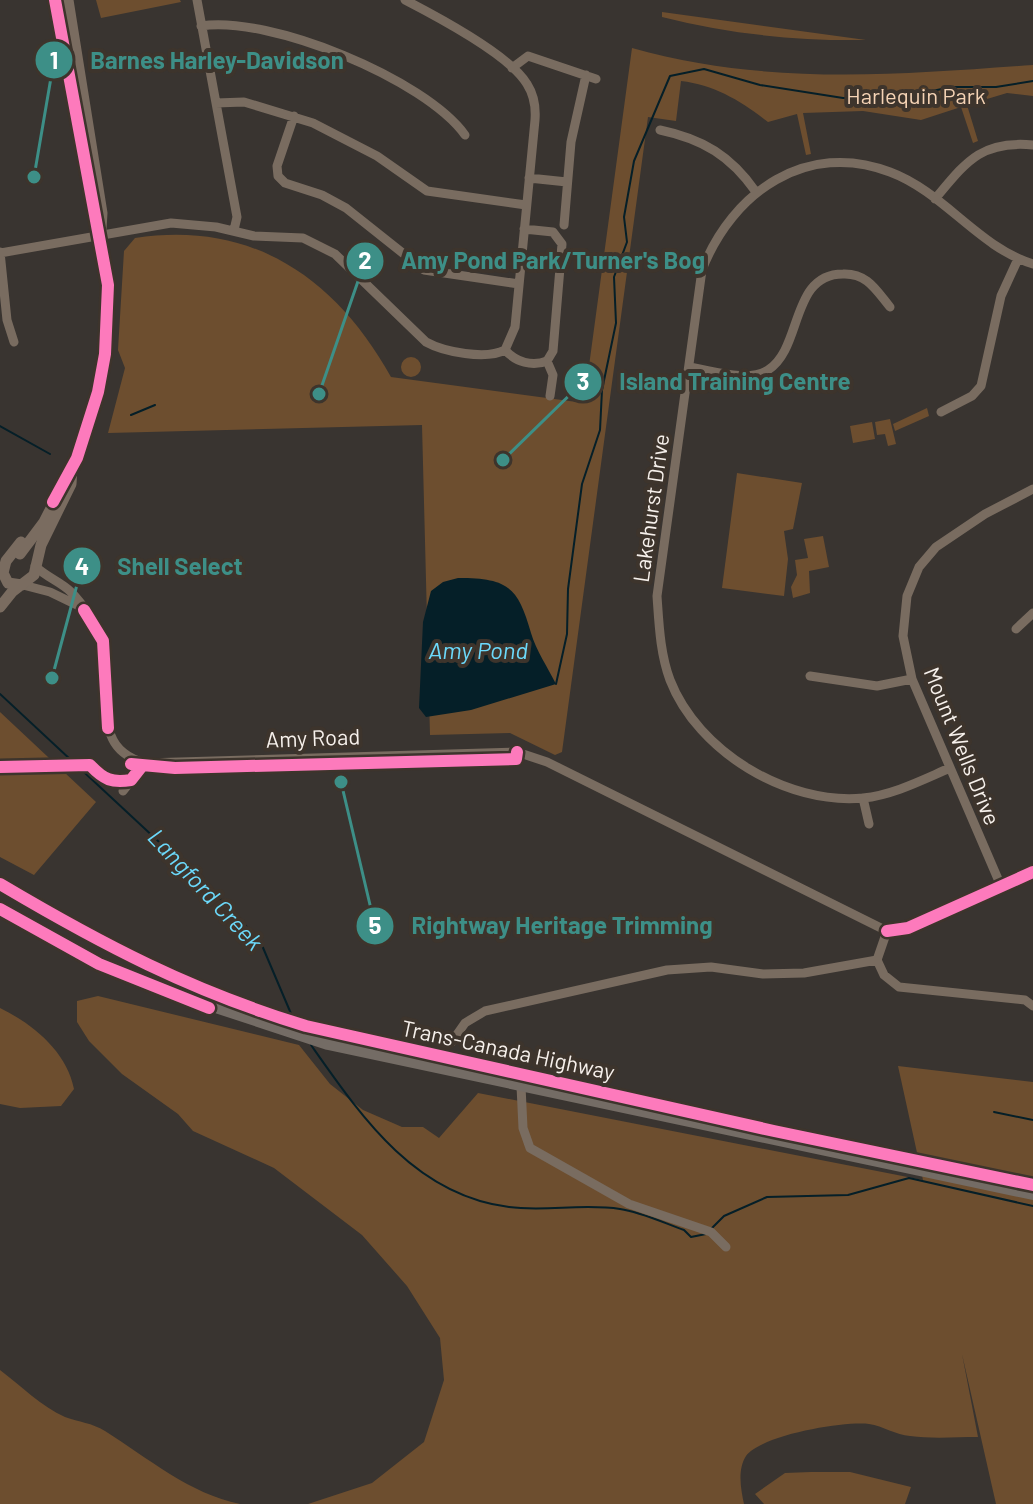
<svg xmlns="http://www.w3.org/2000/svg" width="1033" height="1504" font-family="Barlow,sans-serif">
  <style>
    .green { fill: #6d4e2f }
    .water { fill: #051f28 }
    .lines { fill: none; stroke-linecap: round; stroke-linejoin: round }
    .stream { stroke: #051f28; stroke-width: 2 }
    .minor { stroke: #796c60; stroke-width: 9 }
    .major { stroke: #7a6c60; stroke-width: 11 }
    .highway { stroke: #746c65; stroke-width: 12 }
    .cycleway-casing { stroke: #3d342c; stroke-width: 17 }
    .cycleway { stroke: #fd7abc; stroke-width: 12 }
    .labels { text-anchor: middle; stroke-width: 8; stroke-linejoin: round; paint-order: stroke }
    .park-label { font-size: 22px; fill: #f5d3b5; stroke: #3d342c }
    .street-label { font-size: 22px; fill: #f7f1ec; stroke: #3d342c }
    .water-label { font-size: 24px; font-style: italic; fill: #6cd9fa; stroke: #3d342c }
    .leader { fill: none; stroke: #3d8f87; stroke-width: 3 }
    .callout-dot { fill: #3d8f87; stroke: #3d342c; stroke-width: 3 }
    .mark-label { font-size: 24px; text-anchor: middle; font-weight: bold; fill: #fff }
    .callout-label { font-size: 24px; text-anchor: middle; font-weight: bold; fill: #3d8f87; stroke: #3d342c; stroke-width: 8; stroke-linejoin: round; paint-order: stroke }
  </style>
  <rect width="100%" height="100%" fill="#393430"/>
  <!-- green -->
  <path class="green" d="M96,0H180L181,2L101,18Z
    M662,12L866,40C796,41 729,34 662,17Z
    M632,48C769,86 894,75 1033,65V96L1007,93L967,105L978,141L973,143L961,107L921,120L863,111L803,113L811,154L806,155L797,114L768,122C741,101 715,85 681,81L676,121L648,117L562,752L555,755L510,733L430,735L422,425L108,433L125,368L118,350L124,251L135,238C252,220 336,278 391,377L584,403Z
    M401 367a10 10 0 1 1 20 0a10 10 0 1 1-20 0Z
    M927,408L929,416L895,431L893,424Z
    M890,419L896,444L888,446L885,434L877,435L875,422Z
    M872,422L875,439L853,443L850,426Z
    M737,473L802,483L793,529L784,531L788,559L784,596L722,588Z
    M823,536L829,567L809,571L810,593L793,598L791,587L797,575L795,560L808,558L804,539Z
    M0,712L96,802L34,875L0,857Z
    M98,996L299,1045L330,1084L363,1110L402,1127H423L439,1138L478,1093L923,1180L898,1066L1033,1082V1504H996L962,1354L978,1437C956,1437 932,1439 910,1436C896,1435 883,1426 869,1424C844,1421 761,1435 746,1456C737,1470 741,1490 744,1504H308L372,1483L424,1442L444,1380L440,1338L407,1286L362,1235L274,1168L193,1131L178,1114L122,1074L89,1041L77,1022V1001Z
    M0,1008C33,1024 67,1052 74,1089L61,1106L20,1108L0,1104Z
    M0,1370C20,1385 42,1407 65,1417C79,1422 92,1423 105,1431C148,1458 190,1494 240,1504H0Z
    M811,1472H850L911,1487L905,1504H764L755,1494L785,1473Z"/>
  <!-- water -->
  <path class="water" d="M458,578C508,578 518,587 531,633C536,650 548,668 556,684L471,710L426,717L419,708L423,622L431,591L443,582Z"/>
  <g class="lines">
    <!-- stream -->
    <path class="stream" d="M131,415L155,405
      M0,426L50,454
      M556,684L567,634L568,589L582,484L600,430L602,390L616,323L614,277L627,242L624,217L634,161L670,76L704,69L760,85L843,98L909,96L951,87H996L1033,81
      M0,694L229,907L261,943L292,1016
      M311,1045C361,1116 414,1195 509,1207C545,1212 583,1203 620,1209C641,1212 664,1223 684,1230L691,1237L706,1234
      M994,1112L1033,1120
      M711,1229L724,1216L767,1197L848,1195L909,1178L1033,1206"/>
    <!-- minor -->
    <path class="minor" d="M197,0L237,217L234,230
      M405,0C436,16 510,55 527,84C534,95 536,107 535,120L515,327L505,350
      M201,26C269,15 425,79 465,135
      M512,68L528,56L596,79
      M216,103L244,102L313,123L377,156L427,191L526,205
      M294,116L277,166L278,176L285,183L322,195L346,208L424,270L519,284
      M660,130C703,139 731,156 756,192
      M529,178L567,182
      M935,199C966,162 981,140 1033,145
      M564,225L571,142L586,75
      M0,252L7,320L14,342
      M0,253L171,223L216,227L254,236L303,238L335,254L426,342C444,352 486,360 505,350
      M505,350C516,362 532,367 547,361L553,351L562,244L553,232L524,229
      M547,361L553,375L550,396
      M689,367C711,370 748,383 768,370C803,348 790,274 843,274C867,273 876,290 890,307
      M941,412L972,396L981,386L1001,296L1018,259
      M35,566C46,577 61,582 71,592C82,603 96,624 102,639C120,685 83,746 145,763L517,752L547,762L887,931L908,928L1033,872
      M23,585L50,592L79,606
      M1016,629L1033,613
      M810,676L877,686L912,679
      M950,768C922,780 893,795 863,798C787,805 698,752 670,680C660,653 659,624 657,596L702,270C732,192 807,140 890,172C944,192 978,247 1033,264
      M123,791L145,763
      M863,798L869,824
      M1001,886L912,679L903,636L907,596L919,567L936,547L985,514L1033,489
      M887,931L877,960L884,975L899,987L1025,1000L1033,1006
      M451,1043L465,1023L485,1011L667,970L711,967L763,974L804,973L877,960
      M521,1086L523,1128L530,1148L629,1204L711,1232L726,1247"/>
    <!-- major -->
    <path class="major" d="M68,0L102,213L101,229
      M21,542L6,561L3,573L8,583L22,585
      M20,554L44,522L77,458L98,392L107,332L106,270L55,0
      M0,607L12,592L34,575L41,545L71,484L72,468"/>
    <!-- highway -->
    <path class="highway" d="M0,884C103,945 191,991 306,1026L774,1131L1033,1185
      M0,909L99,964L146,984L328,1044L1033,1194"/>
    <defs>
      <path id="cycleway" d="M53,502L77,458L98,392L105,354L108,285L55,0
        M84,610L103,641L108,728
        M131,764L175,768L516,759L517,752
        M0,767L90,765C104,780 112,783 131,780L142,766
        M0,884C103,945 191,991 306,1026L774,1131L1033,1185
        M0,909L99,964L209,1008
        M887,931L908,928L1033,872"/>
    </defs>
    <!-- cycleway casing -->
    <use href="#cycleway" class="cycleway-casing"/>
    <!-- cycleway -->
    <use href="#cycleway" class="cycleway"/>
  </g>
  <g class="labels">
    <!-- park labels -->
    <g class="park-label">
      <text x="916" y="104">Harlequin Park</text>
    </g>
    <!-- street labels -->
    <g class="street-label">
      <text transform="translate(651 508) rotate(-82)" y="8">Lakehurst Drive</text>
      <text transform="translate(313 738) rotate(-2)" y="8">Amy Road</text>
      <text transform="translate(962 746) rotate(68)" y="8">Mount Wells Drive</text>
      <text transform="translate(508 1050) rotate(12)" y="8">Trans-Canada Highway</text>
    </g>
    <!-- water labels -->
    <g class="water-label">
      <text x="478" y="659">Amy Pond</text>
      <text transform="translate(205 890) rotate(47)" y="8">Langford Creek</text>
    </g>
  </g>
  <!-- callouts -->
  <path class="leader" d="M34 177L54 60M319 394L365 261M503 460L583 382M52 678L82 566M341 782L375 926"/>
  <g class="callout-dot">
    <circle cx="34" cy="177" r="8"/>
    <circle cx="319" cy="394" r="8"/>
    <circle cx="503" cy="460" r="8"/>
    <circle cx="52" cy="678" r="8"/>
    <circle cx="341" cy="782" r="8"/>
    <circle cx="54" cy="60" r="20"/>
    <circle cx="365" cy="261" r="20"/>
    <circle cx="583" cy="382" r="20"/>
    <circle cx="82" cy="566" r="20"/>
    <circle cx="375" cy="926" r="20"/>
  </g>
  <g class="mark-label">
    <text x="54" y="69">1</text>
    <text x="365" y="269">2</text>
    <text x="583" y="390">3</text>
    <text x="82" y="575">4</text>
    <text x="375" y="934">5</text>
  </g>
  <g class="callout-label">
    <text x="217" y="69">Barnes Harley-Davidson</text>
    <text x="553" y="269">Amy Pond Park/Turner's Bog</text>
    <text x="735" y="390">Island Training Centre</text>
    <text x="180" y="575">Shell Select</text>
    <text x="562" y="934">Rightway Heritage Trimming</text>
  </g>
</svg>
